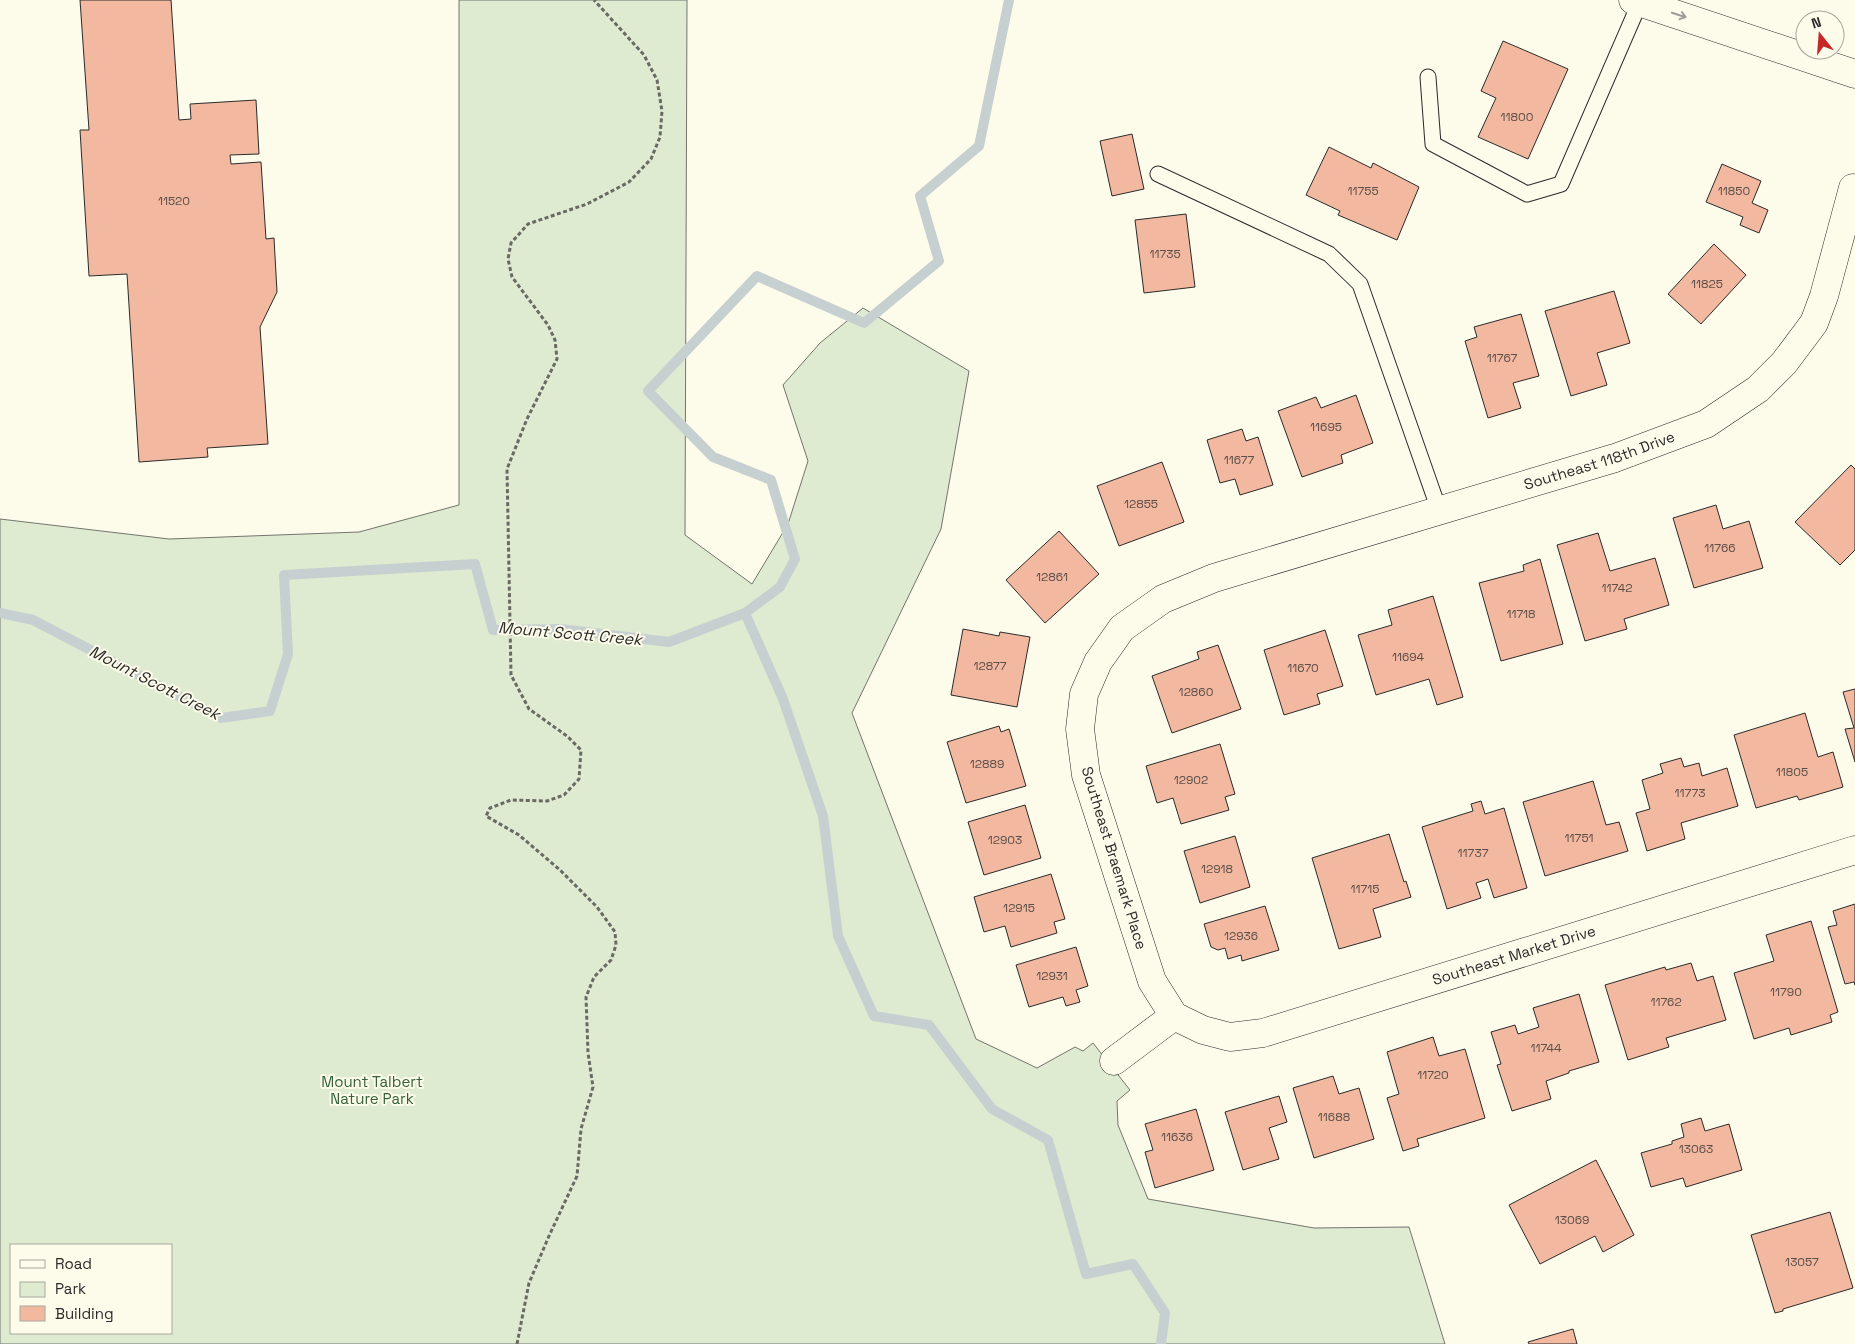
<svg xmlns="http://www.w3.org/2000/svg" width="1855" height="1344" font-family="'Space Grotesk',sans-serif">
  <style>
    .green { fill: #deebd1; stroke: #74746e; fill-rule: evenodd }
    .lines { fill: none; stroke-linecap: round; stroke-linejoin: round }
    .stream { stroke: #c7d0d0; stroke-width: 10 }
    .building { fill: #f2b8a0; stroke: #2b2b2b }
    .service-casing { stroke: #2b2b2b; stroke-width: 17 }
    .minor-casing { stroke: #2b2b2b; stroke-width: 29 }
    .primary-casing { stroke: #2b2b2b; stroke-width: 29 }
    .path { stroke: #6a6964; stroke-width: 3; stroke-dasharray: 4 2.5; stroke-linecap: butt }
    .service { stroke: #fdfbea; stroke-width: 15 }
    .minor { stroke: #fdfbea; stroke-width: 28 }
    .primary { stroke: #fdfbea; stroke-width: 28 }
    .oneway { stroke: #9e9d94 }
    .labels { text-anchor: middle; stroke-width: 4; stroke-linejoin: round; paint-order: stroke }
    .number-label { font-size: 12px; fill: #5d4e48 }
    .street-label { font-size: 15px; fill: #2b2b2b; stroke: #fdfbea }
    .park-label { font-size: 15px; fill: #34623c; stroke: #fdfbea }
    .water-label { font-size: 16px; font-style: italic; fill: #2b2b2b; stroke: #fdfbea }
  </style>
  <rect width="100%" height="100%" fill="#fdfbea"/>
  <!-- green -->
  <path class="green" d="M459,0H687L685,535L752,584L788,524L808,461L783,385L820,343L863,308L969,371L941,529L852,713L976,1039L1037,1068L1075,1047L1083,1051L1093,1043L1130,1090L1117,1101L1118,1125L1148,1199L1314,1228L1409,1227L1445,1344H0V519L169,539L359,532L459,505ZM11,1245H171V1333H11Z"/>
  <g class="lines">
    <!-- stream -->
    <path class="stream" d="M0,613L33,620L221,718L270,711L288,654L284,575L475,564L493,630L560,629L669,642L745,613L780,587L795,559L771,480L713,457L648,391L757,276L864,323L939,261L920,196L979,146L1009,0
      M745,613L783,699L823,816L838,936L874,1016L929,1025L992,1109L1048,1140L1086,1274L1133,1264L1165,1313L1161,1344"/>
  </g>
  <!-- building -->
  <path class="building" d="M80,0H171L179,120L191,119L190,104L256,100L259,154L230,155L231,164L261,162L266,239L274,238L277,292L260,327L268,444L207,448L208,457L139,462L127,274L89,276L80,130H89Z
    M1503,41L1568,69L1528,159L1478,137L1496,98L1481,91Z
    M1132,134L1144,189L1112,196L1100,141Z
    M1329,147L1371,168L1373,163L1419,187L1397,240L1338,215L1340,211L1306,195Z
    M1722,164L1761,181L1752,203L1768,210L1759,233L1740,225L1743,217L1706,202Z
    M1186,214L1195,287L1144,293L1135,220Z
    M1714,244L1746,275L1701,324L1668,294Z
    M1614,291L1630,343L1597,353L1607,385L1571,396L1545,311Z
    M1521,314L1539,376L1513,383L1521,408L1488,418L1465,341L1477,337L1474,327Z
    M1356,395L1373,443L1341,455L1343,463L1302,477L1278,411L1316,397L1321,408Z
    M1242,429L1246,441L1258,437L1273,485L1240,495L1235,479L1220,483L1207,440Z
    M1162,462L1184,522L1119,546L1097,486Z
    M1851,465L1855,469V550L1840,565L1795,522Z
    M1716,505L1723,529L1749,521L1763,568L1694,588L1673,518Z
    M1059,531L1099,574L1045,623L1006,580Z
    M1598,533L1610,571L1655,558L1669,605L1624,619L1627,629L1585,641L1557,545Z
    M1540,559L1563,644L1501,661L1479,583L1524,571L1523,565Z
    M1433,596L1463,697L1437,705L1429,679L1376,695L1358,635L1392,625L1388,610Z
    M963,629L999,636L1000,632L1030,637L1017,707L951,695Z
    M1325,630L1343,686L1317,694L1320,704L1284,715L1264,650Z
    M1218,645L1241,709L1172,733L1152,676L1199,659L1197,652Z
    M1855,689V762L1845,729L1854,728L1843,692Z
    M1805,713L1818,757L1833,752L1843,787L1799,800L1797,796L1756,808L1734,735Z
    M999,726L1001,732L1009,729L1026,786L966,803L947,742Z
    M1220,744L1235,794L1225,797L1229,810L1181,824L1173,798L1157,803L1146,766Z
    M1681,758L1684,767L1699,763L1702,776L1727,768L1738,806L1681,823L1685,839L1647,851L1636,813L1650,809L1642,780L1663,773L1660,764Z
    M1593,781L1606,825L1619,822L1628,851L1545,876L1523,802Z
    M1481,801L1485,814L1504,808L1527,888L1494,898L1488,879L1476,883L1481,898L1447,909L1422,827L1473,811L1471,804Z
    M1025,805L1041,858L984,875L968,822Z
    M1389,834L1404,882L1406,881L1411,897L1373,909L1381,937L1339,949L1312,858Z
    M1235,836L1250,887L1200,903L1184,851Z
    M1051,874L1065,919L1054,922L1057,933L1011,947L1005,926L984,932L974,897Z
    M1855,904V985L1854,982L1845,984L1828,927L1837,925L1833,911Z
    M1265,906L1279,950L1242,961L1241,955L1228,959L1225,948L1218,950L1211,947L1204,924Z
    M1811,921L1838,1012L1830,1015L1832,1022L1791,1035L1789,1028L1754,1039L1734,973L1774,961L1766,935Z
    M1076,947L1088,986L1076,990L1080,1002L1066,1006L1063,997L1029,1007L1016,965Z
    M1691,963L1697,981L1713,976L1726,1020L1666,1038L1669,1047L1628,1060L1605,985L1665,967L1666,970Z
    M1579,994L1599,1062L1569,1071V1073L1546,1081L1551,1099L1512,1111L1497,1065L1501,1064L1491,1032L1515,1025L1518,1034L1539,1027L1533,1008Z
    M1433,1037L1439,1056L1465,1049L1485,1118L1417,1139L1419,1146L1403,1151L1387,1098L1399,1094L1387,1052Z
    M1333,1076L1339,1094L1359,1088L1374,1139L1314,1158L1293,1088Z
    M1279,1096L1287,1122L1269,1128L1279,1159L1243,1170L1225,1112Z
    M1196,1109L1214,1170L1155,1188L1145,1152L1153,1150L1145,1124Z
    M1701,1118L1705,1131L1729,1124L1742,1170L1686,1187L1683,1178L1651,1187L1641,1153L1672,1144V1141L1684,1137L1681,1124Z
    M1596,1160L1634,1235L1603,1252L1595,1236L1540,1264L1509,1205Z
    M1830,1212L1853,1288L1783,1309V1311L1775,1313L1751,1235Z
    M1573,1329L1577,1344H1529L1528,1342Z"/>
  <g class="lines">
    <defs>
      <path id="service" d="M1428,77L1433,144L1527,194L1561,184L1640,2
        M1158,174L1329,254L1360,284L1439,510"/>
      <g id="minor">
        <path id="s1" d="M1174,1016L1152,981L1086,775L1080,729L1084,694L1098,662L1122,628L1163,599L1214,578L1615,458L1706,424L1758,389L1784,363L1814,323L1824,296L1853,188"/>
        <path id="s2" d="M1174,1016L1203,1030L1230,1037L1263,1033L1855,850"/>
        <path d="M1114,1061L1174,1016"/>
      </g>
      <path id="primary" d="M1633,0L1855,74"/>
    </defs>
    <!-- service casing -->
    <use href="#service" class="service-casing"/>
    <!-- minor casing -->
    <use href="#minor" class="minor-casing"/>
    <!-- primary casing -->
    <use href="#primary" class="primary-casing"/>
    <!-- path -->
    <path class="path" d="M517,1344L529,1283L549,1236L577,1176L581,1129L593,1087L588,1053L586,997L594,977L611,960L616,945L615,932L597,907L560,870L519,835L486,816L490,808L511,800L547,801L564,795L579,779L581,750L567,736L529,709L511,675L507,469L527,419L557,359L555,340L548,325L512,277L508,259L511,243L528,224L587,204L629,182L651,159L660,137L662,111L657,80L644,55L594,0"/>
    <!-- service -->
    <use href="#service" class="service"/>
    <!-- minor -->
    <use href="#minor" class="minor"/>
    <!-- primary -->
    <use href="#primary" class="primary"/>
  </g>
  <!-- one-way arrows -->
  <defs><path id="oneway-shaft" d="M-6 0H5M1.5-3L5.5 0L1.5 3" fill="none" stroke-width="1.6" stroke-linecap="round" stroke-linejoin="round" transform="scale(1.25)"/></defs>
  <use class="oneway" href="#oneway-shaft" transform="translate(1679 15) rotate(18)"/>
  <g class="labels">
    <!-- number labels -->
    <g class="number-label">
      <text x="1517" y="121">11800</text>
      <text x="1363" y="195">11755</text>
      <text x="1734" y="195">11850</text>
      <text x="174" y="205">11520</text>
      <text x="1165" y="258">11735</text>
      <text x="1707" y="288">11825</text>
      <text x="1502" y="362">11767</text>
      <text x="1326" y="431">11695</text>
      <text x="1239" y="464">11677</text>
      <text x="1141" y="508">12855</text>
      <text x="1720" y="552">11766</text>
      <text x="1052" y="581">12861</text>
      <text x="1617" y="592">11742</text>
      <text x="1521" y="618">11718</text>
      <text x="1408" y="661">11694</text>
      <text x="990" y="670">12877</text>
      <text x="1303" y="672">11670</text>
      <text x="1196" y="696">12860</text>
      <text x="987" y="768">12889</text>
      <text x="1792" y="776">11805</text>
      <text x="1191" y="784">12902</text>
      <text x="1690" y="797">11773</text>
      <text x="1579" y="842">11751</text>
      <text x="1005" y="844">12903</text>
      <text x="1473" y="857">11737</text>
      <text x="1217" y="873">12918</text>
      <text x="1365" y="893">11715</text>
      <text x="1019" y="912">12915</text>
      <text x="1241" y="940">12936</text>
      <text x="1052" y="980">12931</text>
      <text x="1786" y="996">11790</text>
      <text x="1666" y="1006">11762</text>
      <text x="1546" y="1052">11744</text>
      <text x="1433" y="1079">11720</text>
      <text x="1334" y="1121">11688</text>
      <text x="1177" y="1141">11636</text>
      <text x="1696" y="1153">13063</text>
      <text x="1572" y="1224">13069</text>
      <text x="1802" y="1266">13057</text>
    </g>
    <!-- street labels -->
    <g class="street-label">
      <text dy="5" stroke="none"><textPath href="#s1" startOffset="924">Southeast 118th Drive</textPath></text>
      <text transform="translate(1114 858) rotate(73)" y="5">Southeast Braemark Place</text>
      <text dy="5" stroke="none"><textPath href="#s2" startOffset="356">Southeast Market Drive</textPath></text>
    </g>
    <!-- park labels -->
    <g class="park-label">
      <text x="372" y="1087">Mount Talbert<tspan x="372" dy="17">Nature Park</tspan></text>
    </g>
    <!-- water labels -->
    <g class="water-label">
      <text transform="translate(570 633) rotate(5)" y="6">Mount Scott Creek</text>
      <text transform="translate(155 682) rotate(27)" y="6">Mount Scott Creek</text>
    </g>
  </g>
  <!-- legend -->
  <rect x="10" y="1244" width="162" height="90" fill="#fdfbea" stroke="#a9a89e"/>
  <rect x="20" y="1260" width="25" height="8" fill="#fdfbea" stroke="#a9a89e"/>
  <text x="55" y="1269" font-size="15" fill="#2b2b2b">Road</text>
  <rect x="20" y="1282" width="25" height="15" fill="#deebd1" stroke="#a9a89e"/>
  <text x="55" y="1294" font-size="15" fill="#2b2b2b">Park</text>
  <rect x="20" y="1306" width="25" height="15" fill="#f2b8a0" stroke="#a9a89e"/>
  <text x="55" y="1319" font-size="15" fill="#2b2b2b">Building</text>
  <!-- north arrow -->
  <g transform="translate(1820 35) rotate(343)"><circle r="24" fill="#fdfbea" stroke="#a9a89e"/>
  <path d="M0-4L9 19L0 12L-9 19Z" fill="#c62828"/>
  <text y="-8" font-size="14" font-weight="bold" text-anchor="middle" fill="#2b2b2b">N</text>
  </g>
</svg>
